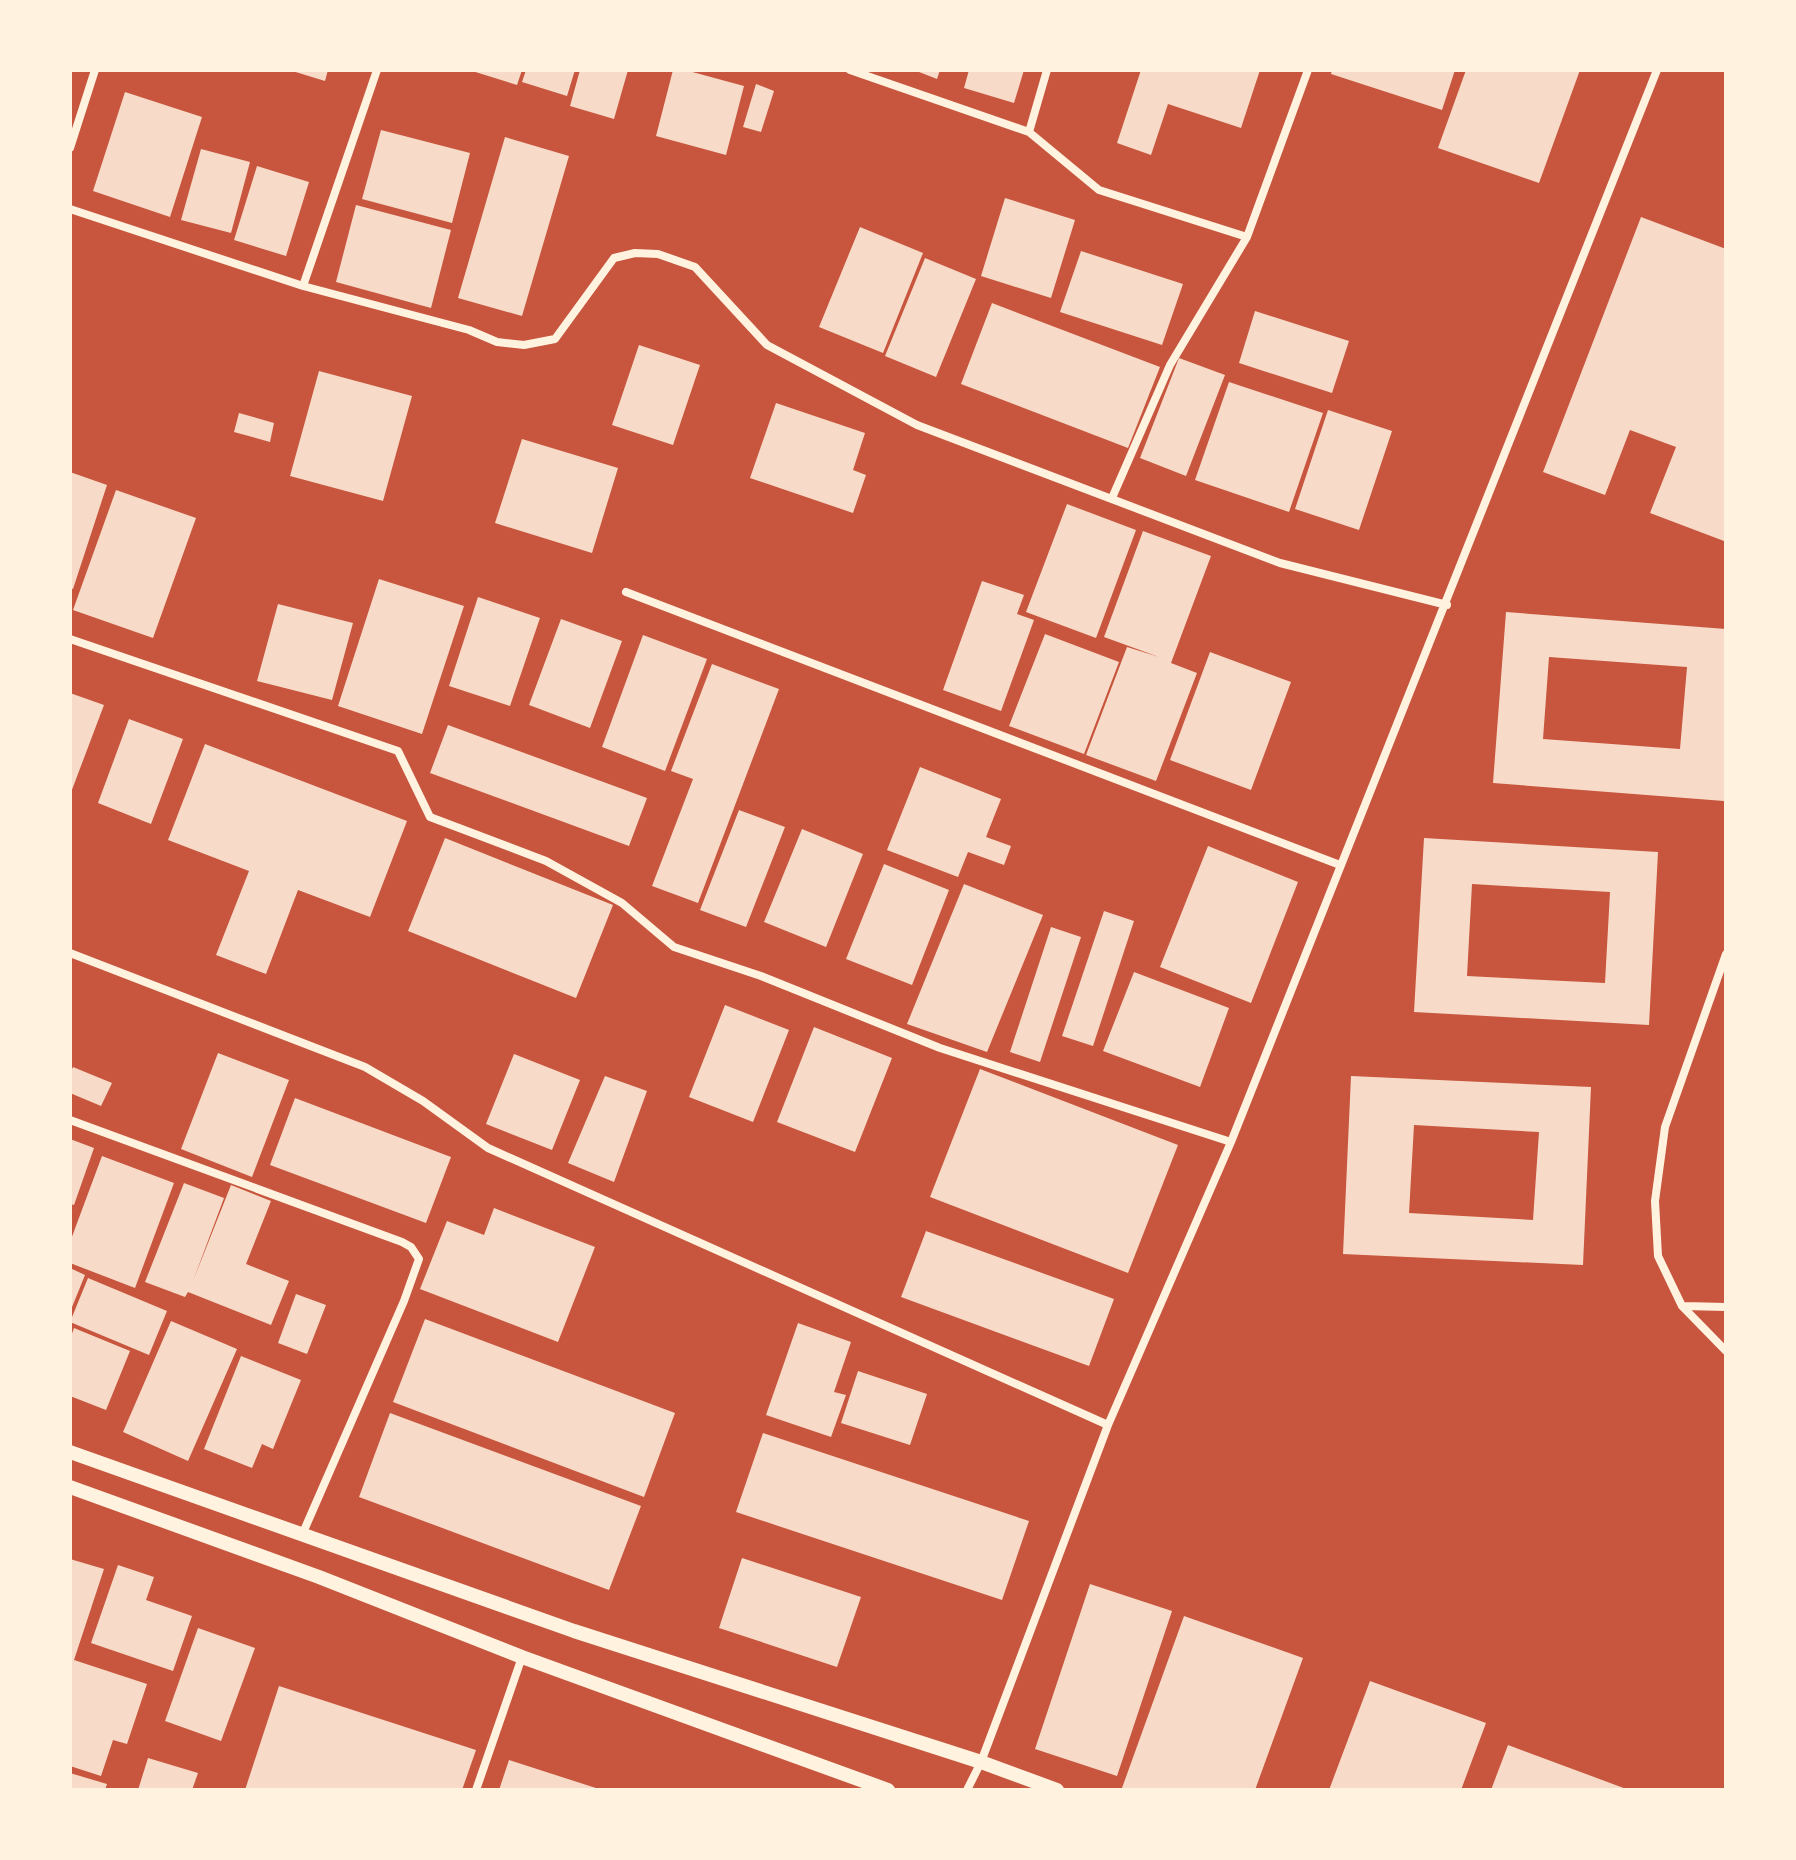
<svg xmlns="http://www.w3.org/2000/svg" width="1796" height="1860" font-family="Helvetica,sans-serif">
  <style>
    .building { fill: #f7dbc8; fill-rule: evenodd }
    .lines { fill: none; stroke-linecap: round; stroke-linejoin: round }
    .minor { stroke: #fff3e0; stroke-width: 8 }
    .tertiary { stroke: #fff3e0; stroke-width: 14 }
  </style>
  <rect width="100%" height="100%" fill="#c8553d"/>
  <!-- building -->
  <path class="building" d="M289,70H328L325,81Z
    M469,70H522L517,85Z
    M526,70H575L567,96L522,82Z
    M580,70H628L614,119L570,106Z
    M673,70H685L744,86L726,155L656,136Z
    M914,70H940L937,79Z
    M969,70H1024L1014,103L964,88Z
    M1141,70H1260L1241,128L1168,104L1151,155L1117,143Z
    M1332,70H1455L1442,110L1331,74Z
    M1466,70H1580L1539,183L1438,148Z
    M756,84L774,91L761,132L743,127Z
    M125,92L202,117L170,217L93,191Z
    M381,130L470,153L452,223L362,199Z
    M505,137L569,156L522,316L458,298Z
    M201,149L250,162L231,233L181,220Z
    M257,166L309,182L286,256L234,240Z
    M1005,198L1075,220L1051,298L981,276Z
    M356,205L451,230L431,308L336,282Z
    M1641,217L1726,249L1724,541L1650,513L1676,447L1630,430L1605,495L1543,472Z
    M860,227L923,253L883,353L819,327Z
    M1081,251L1183,284L1162,345L1060,312Z
    M925,258L976,279L936,377L885,356Z
    M992,303L1160,367L1128,448L961,384Z
    M1255,311L1349,341L1332,393L1239,363Z
    M639,345L700,365L673,445L612,425Z
    M1179,358L1225,375L1186,476L1140,458Z
    M319,371L412,396L383,501L290,476Z
    M1229,382L1323,413L1289,512L1195,480Z
    M776,403L865,433L853,470L866,475L853,513L750,478Z
    M1328,410L1392,431L1359,530L1295,509Z
    M239,413L274,423L270,442L234,432Z
    M522,439L618,468L592,553L495,523Z
    M70,472L107,485L73,589L70,588Z
    M116,490L196,518L153,638L73,610Z
    M1067,504L1136,530L1096,638L1026,612Z
    M1143,531L1211,556L1171,663L1197,673L1156,781L1086,755L1127,647L1159,657L1104,637Z
    M379,579L464,606L422,734L338,706Z
    M982,581L1024,595L1017,614L1034,620L1001,711L943,690Z
    M478,597L540,618L510,706L449,686Z
    M278,604L353,623L332,700L257,681Z
    M1506,612L1726,629L1724,801L1493,783ZM1549,657L1687,667L1680,749L1543,739Z
    M561,619L622,641L590,728L529,705Z
    M1045,634L1119,662L1084,754L1009,726Z
    M643,635L707,659L665,771L602,747Z
    M1210,652L1291,682L1251,790L1170,760Z
    M712,664L779,689L698,903L652,886L693,779L671,771Z
    M70,693L104,705L70,795Z
    M129,719L183,739L151,824L98,803Z
    M448,725L647,798L629,846L430,773Z
    M205,744L407,821L370,917L298,890L266,974L216,955L249,871L168,840Z
    M920,767L1001,799L986,837L1011,846L1004,865L968,852L958,877L887,850Z
    M739,810L785,827L746,927L700,910Z
    M802,829L863,854L826,947L764,922Z
    M445,838L613,905L576,998L408,931Z
    M1424,838L1658,852L1649,1025L1414,1012ZM1472,884L1610,892L1605,983L1467,976Z
    M1208,846L1298,882L1251,1003L1160,967Z
    M884,864L949,890L912,985L846,959Z
    M964,884L1043,915L987,1052L907,1024Z
    M1104,911L1134,921L1093,1046L1062,1036Z
    M1051,927L1081,937L1040,1062L1010,1052Z
    M1134,972L1229,1008L1200,1087L1103,1051Z
    M725,1005L789,1030L753,1122L689,1097Z
    M814,1027L892,1058L855,1152L777,1122Z
    M218,1053L289,1080L252,1177L181,1149Z
    M514,1054L580,1080L552,1150L486,1124Z
    M73,1067L112,1083L101,1106L70,1093V1074Z
    M980,1069L1178,1145L1128,1273L930,1197Z
    M605,1076L647,1091L614,1182L568,1163Z
    M1351,1076L1591,1087L1583,1265L1343,1254ZM1414,1125L1539,1132L1533,1220L1409,1213Z
    M295,1098L451,1157L426,1223L270,1165Z
    M70,1139L94,1148L74,1205L70,1204Z
    M102,1156L174,1183L135,1288L70,1263V1242Z
    M184,1183L224,1198L193,1281L231,1185L271,1201L246,1264L289,1281L271,1325L188,1292L185,1297L145,1282Z
    M494,1208L595,1247L558,1342L420,1289L447,1221L484,1235Z
    M926,1231L1114,1299L1089,1366L901,1297Z
    M70,1268L85,1275L70,1312Z
    M88,1278L167,1311L149,1355L70,1322Z
    M296,1294L326,1305L307,1354L278,1343Z
    M425,1319L675,1413L644,1497L393,1402Z
    M171,1321L237,1349L188,1461L123,1432Z
    M798,1323L851,1342L834,1392L846,1395L831,1437L766,1415Z
    M74,1328L130,1351L106,1410L70,1396V1339Z
    M241,1356L301,1380L273,1449L262,1444L252,1468L204,1449Z
    M858,1371L927,1394L910,1445L841,1423Z
    M390,1413L641,1506L609,1590L359,1497Z
    M763,1433L1029,1521L1002,1600L736,1512Z
    M742,1558L861,1597L837,1667L719,1628Z
    M70,1559L104,1569L74,1660L147,1684L127,1744L113,1740L101,1776L70,1766Z
    M118,1565L154,1577L146,1600L192,1616L173,1671L91,1643Z
    M1090,1584L1172,1611L1117,1776L1035,1749Z
    M1184,1616L1303,1658L1255,1790H1129L1122,1788Z
    M198,1628L255,1648L221,1741L165,1721Z
    M1370,1681L1486,1723L1461,1790H1329Z
    M279,1686L476,1750L462,1790H245Z
    M1508,1745L1629,1790H1491Z
    M148,1758L198,1773L192,1790H138Z
    M509,1760L599,1789V1790H499Z
    M70,1773L107,1784L105,1790H70Z"/>
  <g class="lines">
    <!-- minor -->
    <path class="minor" d="M850,70L1029,132
      M1047,70L1029,132L1099,190L1247,237
      M70,148L95,70
      M70,209L303,286L469,330L497,342L524,345L555,339L614,258L635,253L658,254L695,267L767,345L917,425L1280,563L1447,605
      M303,286L377,70
      M1112,498L1170,365L1247,237L1308,70
      M626,592L1340,865
      M70,639L398,751L430,817L546,861L622,903L674,947L761,976L940,1048L1231,1142
      M70,953L365,1067L423,1101L488,1148L1108,1425
      M1726,954L1665,1127L1655,1201L1658,1256L1682,1306L1726,1351
      M70,1120L402,1242L411,1247L419,1259L404,1301L302,1535
      M1683,1306L1726,1307
      M476,1790L522,1657
      M967,1790L981,1762L1108,1425L1231,1142L1657,70"/>
    <!-- tertiary -->
    <path class="tertiary" d="M70,1452L574,1631L981,1762L1057,1790
      M70,1487L319,1577L522,1657L888,1790"/>
  </g>
  <!-- border -->
  <rect width="1796" height="1860" fill="none" stroke="#fff3e0" stroke-width="144"/>
</svg>
